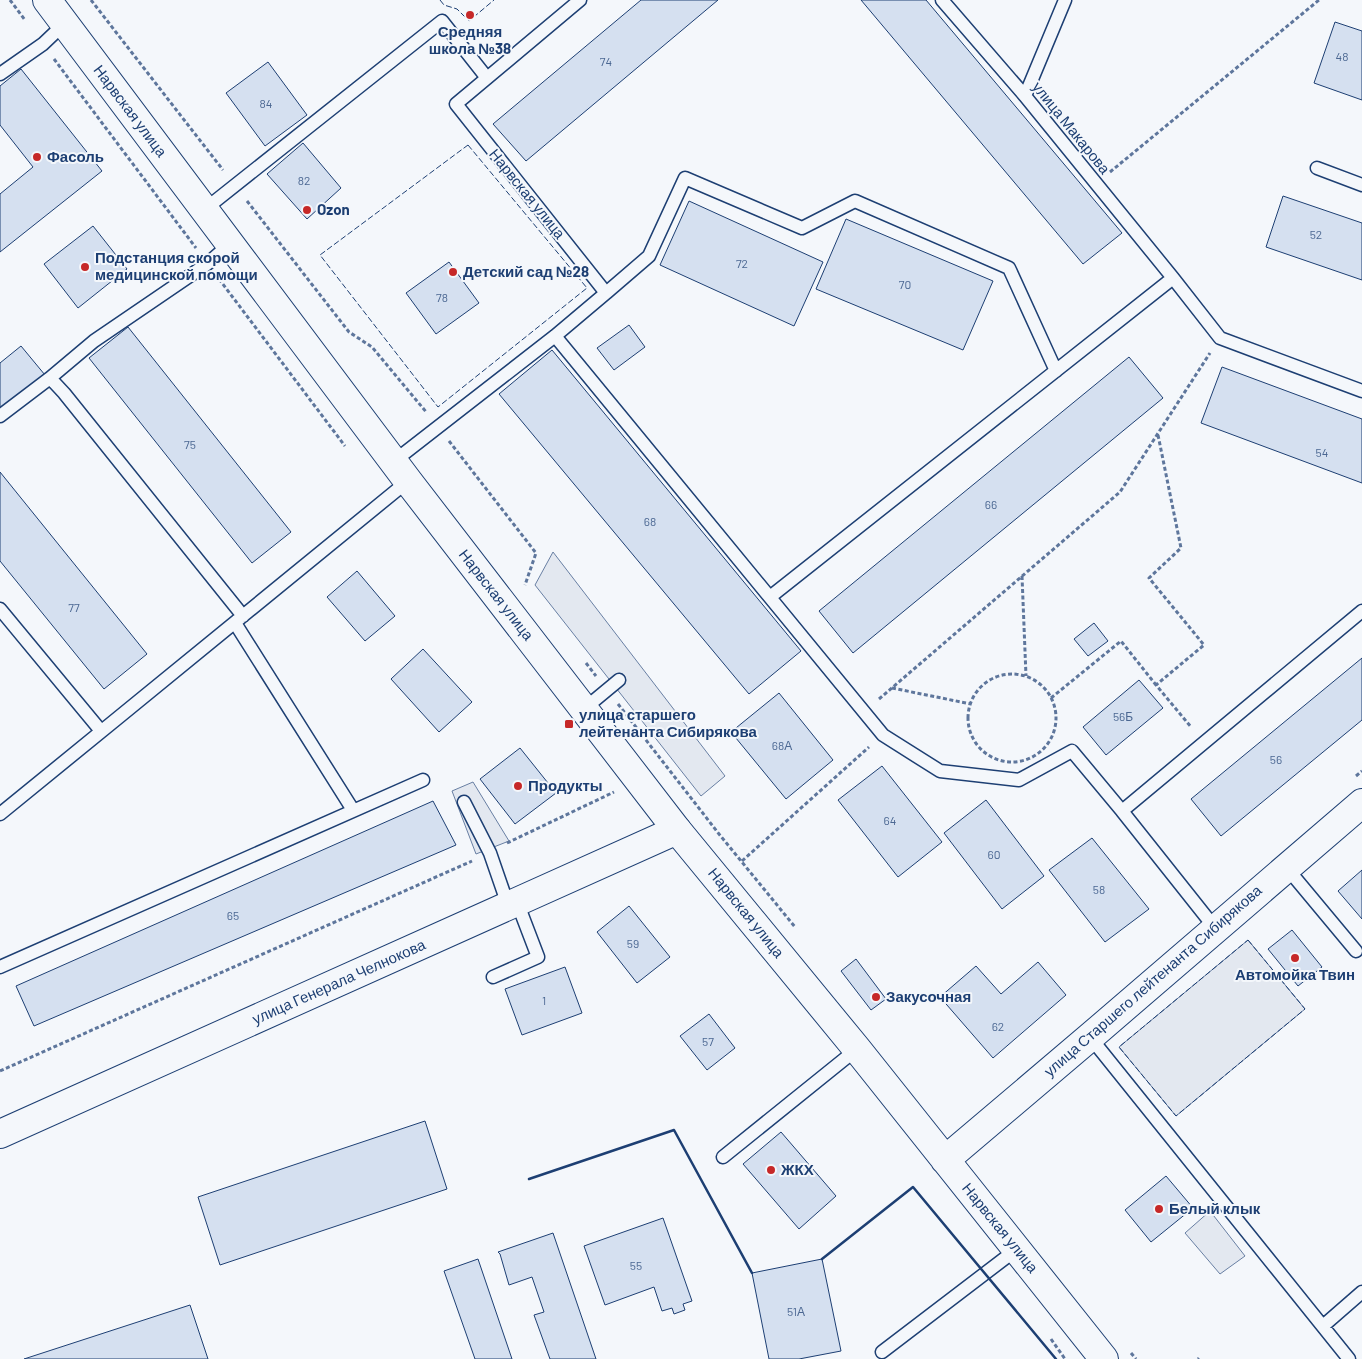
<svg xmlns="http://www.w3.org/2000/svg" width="1362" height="1359" font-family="Barlow,sans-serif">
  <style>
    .parking { fill: #e3e8f0; stroke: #687fa3 }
    .building { fill: #d5e0f0; stroke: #1d3f73 }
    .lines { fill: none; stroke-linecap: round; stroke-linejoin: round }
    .service-casing { stroke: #1d3f73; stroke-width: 15 }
    .tertiary-casing { stroke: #1d3f73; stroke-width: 30 }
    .secondary-casing { stroke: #1d3f73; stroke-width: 30 }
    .path { stroke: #5e769c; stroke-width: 3; stroke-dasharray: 4 2.5; stroke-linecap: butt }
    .service { stroke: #f4f7fb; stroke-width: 12 }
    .tertiary { stroke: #f4f7fb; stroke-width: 28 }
    .secondary { stroke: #f4f7fb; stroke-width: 28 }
    .fence { stroke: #1d3f73; stroke-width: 1; stroke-dasharray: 6 2.5; stroke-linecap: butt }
    .wall { stroke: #1d3f73; stroke-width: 2.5 }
    .poi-dot { fill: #c62828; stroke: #f4f7fb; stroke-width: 2 }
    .labels { text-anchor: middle; stroke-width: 4; stroke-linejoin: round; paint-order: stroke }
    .number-label { font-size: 12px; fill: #4b6792 }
    .poi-label { font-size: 15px; font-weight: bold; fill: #1d3f73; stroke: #f4f7fb; text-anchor: start }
    .street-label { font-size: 15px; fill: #1d3f73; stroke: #f4f7fb }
  </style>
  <rect width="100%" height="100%" fill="#f4f7fb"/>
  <!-- parking -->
  <path class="parking" d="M553,552L725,776L701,796L535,585Z
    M473,782L509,841L476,854L452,791Z
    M1248,940L1305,1009L1176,1116L1119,1047Z
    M1210,1211L1245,1256L1220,1274L1185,1233Z"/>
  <!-- building -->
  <path class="building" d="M641,0H718L526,161L493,124Z
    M861,0H926L1122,233L1083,264Z
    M1335,22L1362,31V100L1314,83Z
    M268,62L307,115L265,146L226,93Z
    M21,69L102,171L0,252V194L33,167L0,125V86Z
    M303,143L341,188L307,219L267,174Z
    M1283,196L1362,223V280L1266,247Z
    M689,201L823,262L794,326L660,265Z
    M846,219L993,281L963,350L816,289Z
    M93,226L127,269L78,308L44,264Z
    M449,262L479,303L436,334L406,293Z
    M629,325L645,347L614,370L597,348Z
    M128,327L291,532L252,563L89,358Z
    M21,346L45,375L0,412V363Z
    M552,350L801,651L749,694L499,394Z
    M1129,357L1163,398L853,653L819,611Z
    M1222,367L1362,419V483L1201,423Z
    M0,472L147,654L104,689L0,561Z
    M357,571L395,616L365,641L327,597Z
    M1094,623L1108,641L1088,656L1074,639Z
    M423,649L472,702L439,732L391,679Z
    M1362,658V720L1221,836L1191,799Z
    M1139,680L1163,708L1106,755L1083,727Z
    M779,693L833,760L786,799L731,732Z
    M520,748L556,793L515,824L480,779Z
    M882,766L942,842L898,877L838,800Z
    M986,800L1044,876L1002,909L944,833Z
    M433,801L456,845L34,1026L16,986Z
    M1092,838L1149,909L1105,942L1049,870Z
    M1362,870V919L1338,891Z
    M629,906L670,957L637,983L597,932Z
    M1292,930L1322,967L1298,986L1268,949Z
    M856,959L886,999L871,1010L841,971Z
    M1038,962L1066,995L993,1058L940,997L976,966L1001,994Z
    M565,967L582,1013L522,1035L505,989Z
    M709,1014L735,1048L707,1070L680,1036Z
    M425,1121L447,1189L220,1265L198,1197Z
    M781,1132L836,1196L799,1229L743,1164Z
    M1166,1176L1193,1208L1151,1242L1125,1210Z
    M663,1218L692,1301L683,1304L685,1310L674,1314L672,1308L662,1311L654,1287L605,1305L584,1246Z
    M553,1233L596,1359H550L534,1315L544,1312L532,1277L509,1285L500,1254L498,1252Z
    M478,1259L512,1359H475L444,1271Z
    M822,1259L841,1351L799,1359H769L752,1273Z
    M190,1305L208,1359H24Z"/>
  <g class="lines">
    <defs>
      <path id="service" d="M942,0L1025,96L1173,278L1220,338L1362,391
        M0,74L43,44L64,24
        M1025,96L1065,0
        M1317,168L1362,185
        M204,210L442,21L487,78
        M230,244L207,264L94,341L50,378L64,393L243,616
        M606,293L649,256L685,178L802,228L855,201L1009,268L1056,371
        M555,336L883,735L940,771L1019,780L1072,751L1122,811
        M0,416L50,378
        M393,462L555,336L606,293L456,104L580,0
        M770,597L1173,278
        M0,609L101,731
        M235,623L353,810
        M584,709L619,680
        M464,802L490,853L508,905
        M0,814L119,717L408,481
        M1286,867L1356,951
        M1215,928L1122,811L1362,611
        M0,967L423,780
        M493,977L538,957L517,902
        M1090,1037L1349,1359
        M723,1157L857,1049
        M1323,1326L1362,1292
        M882,1352L1017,1249"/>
      <path id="tertiary" d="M47,0L408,481L677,830"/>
      <path id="secondary" d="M0,1134L677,830L857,1049L1104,1359
        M945,1160L1090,1037L1362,803"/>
    </defs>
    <!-- service casing -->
    <use href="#service" class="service-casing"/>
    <!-- tertiary casing -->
    <use href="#tertiary" class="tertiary-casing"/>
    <!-- secondary casing -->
    <use href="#secondary" class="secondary-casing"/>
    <!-- path -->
    <path class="path" d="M10,0L25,20
      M91,0L223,170
      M54,59L196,248
      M1110,172L1319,0
      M247,201L349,332L372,347L427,413
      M219,279L345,446
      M1158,435L1181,548L1149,578L1204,645L1156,685L1191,727
      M449,441L536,553L525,585
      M1022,576L1026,676
      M586,663L596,676
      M968 718a44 44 0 1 1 88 0a44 44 0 1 1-88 0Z
      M892,688L971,704
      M1051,698L1121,641L1156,685
      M879,699L1120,492L1210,353
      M618,704L719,834L795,927
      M1356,776L1362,771
      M507,843L614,792
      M742,861L869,747
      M0,1071L472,861
      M1051,1339L1065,1359
      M1131,1353L1136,1359
      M1198,1359L1199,1358"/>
    <!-- service -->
    <use href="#service" class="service"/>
    <!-- tertiary -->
    <use href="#tertiary" class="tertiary"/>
    <!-- secondary -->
    <use href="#secondary" class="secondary"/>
    <!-- fence -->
    <path class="fence" d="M440,0L444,5L457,9L469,21L494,0
      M468,145L587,288L438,407L320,255Z
      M1248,940L1305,1009L1176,1116L1119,1047Z"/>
    <!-- wall -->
    <path class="wall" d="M529,1179L674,1130L752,1273
      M822,1259L913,1187L1056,1359"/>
  </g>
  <!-- markers -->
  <g class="poi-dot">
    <circle cx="470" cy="15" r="5"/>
    <circle cx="37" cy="157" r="5"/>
    <circle cx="307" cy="210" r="5"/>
    <circle cx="85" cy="267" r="5"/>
    <circle cx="453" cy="272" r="5"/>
    <rect x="564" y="719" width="10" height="10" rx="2.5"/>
    <circle cx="518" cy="786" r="5"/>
    <circle cx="1295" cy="958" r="5"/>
    <circle cx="876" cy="997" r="5"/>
    <circle cx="771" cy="1170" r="5"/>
    <circle cx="1159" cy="1209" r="5"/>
  </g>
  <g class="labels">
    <!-- number labels -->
    <g class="number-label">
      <text x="1342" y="61">48</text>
      <text x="606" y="66">74</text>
      <text x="266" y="108">84</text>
      <text x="304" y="185">82</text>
      <text x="1316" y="239">52</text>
      <text x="742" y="268">72</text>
      <text x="905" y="289">70</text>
      <text x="442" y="302">78</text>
      <text x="190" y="449">75</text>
      <text x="1322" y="457">54</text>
      <text x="991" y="509">66</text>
      <text x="650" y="526">68</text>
      <text x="74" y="612">77</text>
      <text x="1123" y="721">56Б</text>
      <text x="782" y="750">68А</text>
      <text x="1276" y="764">56</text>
      <text x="890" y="825">64</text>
      <text x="994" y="859">60</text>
      <text x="1099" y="894">58</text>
      <text x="233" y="920">65</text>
      <text x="633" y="948">59</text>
      <text x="544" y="1005">1</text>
      <text x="998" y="1031">62</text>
      <text x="708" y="1046">57</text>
      <text x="636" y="1270">55</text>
      <text x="796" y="1316">51А</text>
    </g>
    <!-- poi labels -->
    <g class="poi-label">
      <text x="470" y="37" text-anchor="middle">Средняя<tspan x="470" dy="17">школа №38</tspan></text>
      <text x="47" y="162">Фасоль</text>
      <text x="317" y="215">Ozon</text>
      <text x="95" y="263">Подстанция скорой<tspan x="95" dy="17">медицинской помощи</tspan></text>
      <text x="463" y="277">Детский сад №28</text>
      <text x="579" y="720">улица старшего<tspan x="579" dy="17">лейтенанта Сибирякова</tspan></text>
      <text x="528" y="791">Продукты</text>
      <text x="1295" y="980" text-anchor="middle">Автомойка Твин</text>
      <text x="886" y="1002">Закусочная</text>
      <text x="781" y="1175">ЖКХ</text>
      <text x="1169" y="1214">Белый клык</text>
    </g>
    <!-- street labels -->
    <g class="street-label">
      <text transform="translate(130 111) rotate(53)" y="5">Нарвская улица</text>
      <text transform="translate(1071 128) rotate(51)" y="5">улица Макарова</text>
      <text transform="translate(527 194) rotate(51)" y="5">Нарвская улица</text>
      <text transform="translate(496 595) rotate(52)" y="5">Нарвская улица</text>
      <text transform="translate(746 913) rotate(51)" y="5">Нарвская улица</text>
      <text transform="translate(1153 981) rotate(-41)" y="5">улица Старшего лейтенанта Сибирякова</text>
      <text transform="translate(339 982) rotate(-24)" y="5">улица Генерала Челнокова</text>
      <text transform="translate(1000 1228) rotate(51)" y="5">Нарвская улица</text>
    </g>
  </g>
</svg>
